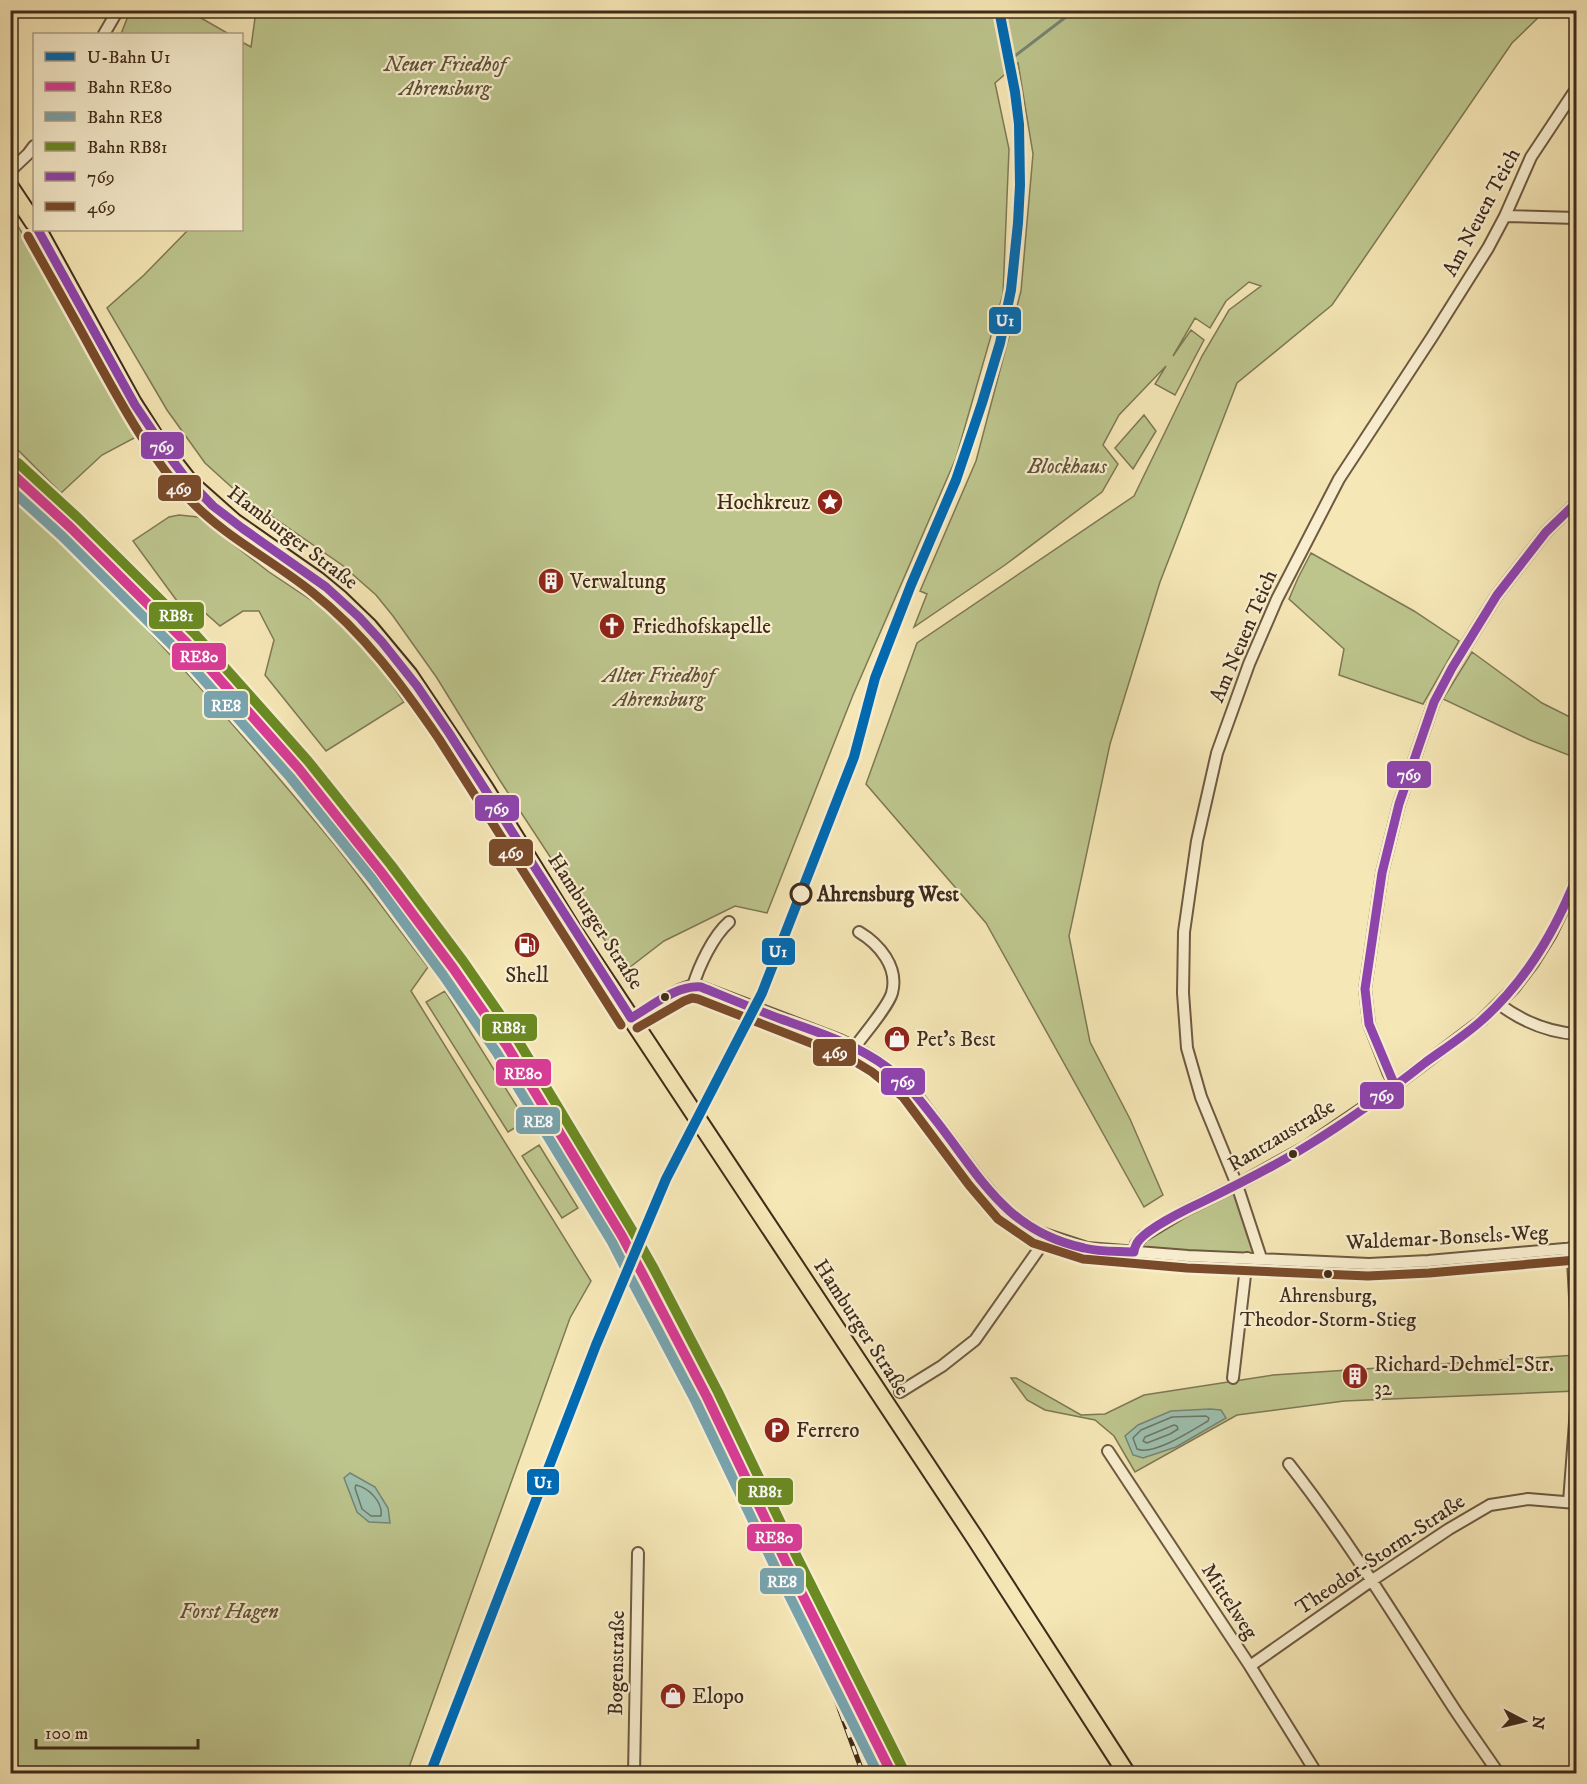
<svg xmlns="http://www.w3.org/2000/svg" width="1587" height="1784" font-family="'IM FELL DW Pica',serif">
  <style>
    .green { fill: #bdc58d; stroke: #7e7854; stroke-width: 1.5 }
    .water { fill: #9dc0af; stroke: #788474; stroke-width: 1.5 }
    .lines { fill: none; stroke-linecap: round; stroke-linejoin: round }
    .shore { stroke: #6e7665; stroke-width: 1.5 }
    .stream { stroke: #788474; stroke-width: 3 }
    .street-casing { stroke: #6e5a42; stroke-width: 14 }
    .primary-casing { stroke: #402b1b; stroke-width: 20 }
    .street { stroke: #f9efd0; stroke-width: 10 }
    .primary { stroke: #f6e7b6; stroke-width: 16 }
    .rail-casing { stroke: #402b1b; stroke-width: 5 }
    .rail { stroke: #f9efd0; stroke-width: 3; stroke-dasharray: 9; stroke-linecap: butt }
    .bus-1-casing { stroke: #f9efd0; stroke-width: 14 }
    .bus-2-casing { stroke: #f9efd0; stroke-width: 14 }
    .bus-1 { stroke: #8e44ad; stroke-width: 9 }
    .bus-2 { stroke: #7a4b2a; stroke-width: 9 }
    .rail-1-casing { stroke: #f9efd0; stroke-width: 15 }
    .rail-2-casing { stroke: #f9efd0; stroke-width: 15 }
    .rail-3-casing { stroke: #f9efd0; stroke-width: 15 }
    .rail-1 { stroke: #d83c96; stroke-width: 10 }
    .rail-2 { stroke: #78a3ad; stroke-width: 10 }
    .rail-3 { stroke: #6a8a22; stroke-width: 10 }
    .metro-1-casing { stroke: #f9efd0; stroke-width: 15 }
    .metro-1 { stroke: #006ab3; stroke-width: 10 }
    .stop-dot { fill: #f9efd0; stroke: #402b1b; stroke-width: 3 }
    .bus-dot { fill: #402b1b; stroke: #f9efd0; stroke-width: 2 }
    .labels { text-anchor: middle; stroke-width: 4.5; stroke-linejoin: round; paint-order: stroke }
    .bus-label { font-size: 20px; fill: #402b1b; stroke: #f9efd0 }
    .park-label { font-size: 21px; font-style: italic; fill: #5f5238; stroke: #f9efd0 }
    .street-label { font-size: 21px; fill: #402b1b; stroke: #f9efd0 }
    .poi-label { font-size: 21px; fill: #402b1b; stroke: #f9efd0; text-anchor: start }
    .stop-label { font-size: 21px; font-weight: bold; fill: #402b1b; stroke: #f9efd0; text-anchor: start }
    .line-badge { stroke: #f9efd0; stroke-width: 2 }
    .badge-label { font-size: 16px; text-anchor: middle; font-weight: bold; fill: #fff }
  </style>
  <rect width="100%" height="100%" fill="#f6e7b6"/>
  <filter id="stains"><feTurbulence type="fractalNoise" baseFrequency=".00333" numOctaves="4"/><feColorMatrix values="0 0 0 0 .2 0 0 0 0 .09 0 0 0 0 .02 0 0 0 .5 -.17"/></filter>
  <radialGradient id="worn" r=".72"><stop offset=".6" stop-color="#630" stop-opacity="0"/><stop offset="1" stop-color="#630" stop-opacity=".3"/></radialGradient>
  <!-- green -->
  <path class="green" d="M130,11H189L229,34H121Z
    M256,11H1545L1512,43L1332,305L1237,383L1160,582L1110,744L1069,936L1090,1042L1130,1119L1163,1195L1144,1207L986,923L866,784L917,643L1134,496L1202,356L1229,310L1261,286L1249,282L1226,301L1210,328L1195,318L1173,356L1191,330L1204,340L1175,395L1155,384L1166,366L1119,415L1103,445L1118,464L1102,492L1005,565L914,627L927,594L920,591L976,461L1021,291L1033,154L1018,63L995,83L1009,149L1003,294L956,458L853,695L767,913L735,906L664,941L625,971L499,779L437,678L393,616L376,595L342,565L238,493L205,463L167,410L107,308L144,275L188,230H242V42L251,47Z
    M10,212L138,436L102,455L61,493L11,443Z
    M1144,415L1156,431L1133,469L1115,448Z
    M10,493C127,601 233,722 334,844C366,884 396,926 428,967L411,991L591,1281L570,1318L407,1773H11Z
    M179,515L198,517L269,572L323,608L361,639L404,702L326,751L265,675L274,640L259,611H243L220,626L203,611L180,605L133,541L169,517Z
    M1311,553L1414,611L1459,641L1423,704L1339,675L1344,649L1289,599L1298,578Z
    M1472,652L1542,703L1576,720V758L1530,740L1443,699Z
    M445,991L526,1121L508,1132L426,1002Z
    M539,1145L578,1208L562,1218L522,1156Z
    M1233,1189L1255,1254H1217L1139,1250L1141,1241Z
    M1576,1355V1391L1344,1401L1237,1415L1135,1472L1114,1436L1095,1420L1045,1410L1027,1400L1011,1378H1016L1081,1415L1105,1414L1144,1395L1273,1375Z"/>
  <!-- water -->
  <path class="water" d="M1210,1409L1221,1410L1226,1418L1176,1447L1143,1458L1133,1455L1125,1436L1138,1425L1171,1411Z
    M350,1473L375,1487L388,1508L390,1523L369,1522L357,1512L344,1478Z"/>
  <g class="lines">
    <!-- shore -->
    <path class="shore" d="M1206,1416L1209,1418L1208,1421C1193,1430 1153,1456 1137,1449L1133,1438L1141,1430L1172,1417Z
      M1174,1425L1177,1426L1178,1429L1170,1434L1147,1443L1143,1441L1145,1437Z
      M356,1485C369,1488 383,1502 381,1516H371L362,1509L355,1488Z"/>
    <!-- stream -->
    <path class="stream" d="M1015,56L1075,10"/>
    <defs>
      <path id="street" d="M104,34L118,10
        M10,171L28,154L34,146
        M1505,216L1576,218
        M693,986C699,966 713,936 729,922
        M1499,1004C1523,1022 1548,1032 1576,1034
        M631,1018L679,990L690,986L701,987L840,1040L855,1047L879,1062L912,1089L979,1178L1006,1210L1038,1232L1087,1248L1188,1256L1369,1264L1428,1261L1576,1248
        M855,1047C864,1034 888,1007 892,993C899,967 879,944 859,932
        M1395,1086L1388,1072L1369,1024L1365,989L1382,873L1399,804L1434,702L1452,668L1497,595L1546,532L1576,503
        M1570,1248L1573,1260L1576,1315
        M1134,1252L1136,1244L1143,1236L1184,1211L1237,1185L1307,1146L1395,1086L1481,1021L1514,988L1533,963L1551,934L1568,899L1576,878
        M1261,1258L1237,1185L1201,1097L1187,1048L1183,993L1184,932L1197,841L1217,753L1249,664L1277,599L1339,479L1432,337L1488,248L1505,216L1531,157L1576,89
        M1233,1378L1247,1258
        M900,1392L942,1366L975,1340L1048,1236
        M1108,1451L1250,1666L1317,1774
        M1289,1464C1350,1542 1401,1627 1455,1710C1469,1731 1484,1752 1499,1774
        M1569,1502L1576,1409
        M1250,1666L1371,1581L1449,1529L1490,1505L1528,1499L1576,1503
        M634,1774L638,1553"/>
      <path id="primary" d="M10,187L34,223
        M38,230L133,403L158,442L190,483L234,522L317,580L340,599L369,627L409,675L484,787L572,929L975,1538L1127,1774"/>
    </defs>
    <!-- street casing -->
    <use href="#street" class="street-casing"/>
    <!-- primary casing -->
    <use href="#primary" class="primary-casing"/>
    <!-- street -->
    <use href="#street" class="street"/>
    <!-- primary -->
    <use href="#primary" class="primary"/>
    <defs>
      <path id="rail" d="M785,1560L862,1771
        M836,1680L884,1774"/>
    </defs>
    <!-- rail casing -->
    <use href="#rail" class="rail-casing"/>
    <!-- rail -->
    <use href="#rail" class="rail"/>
    <defs>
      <path id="bus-1" d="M38,230L135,405L172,460L185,477L213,506L242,528L326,587L359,617L382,642L417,686L449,733L631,1018
        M631,1018C652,1006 676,985 701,987C728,998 754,1009 781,1019C818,1032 856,1044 888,1068C906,1082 920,1100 934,1118C980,1176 1005,1231 1084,1248C1100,1252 1118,1251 1134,1252
        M1395,1086L1369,1024L1365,989L1382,873L1399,804L1434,702L1452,668L1497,595L1546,532L1576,503
        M1134,1252C1134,1250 1136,1245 1137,1243C1144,1230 1187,1209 1202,1202C1237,1185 1273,1167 1307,1146C1348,1121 1388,1092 1426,1062C1444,1049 1464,1036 1481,1021C1525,982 1555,932 1576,878"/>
      <path id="bus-2" d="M28,236C49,274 71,312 92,351C121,403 148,455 189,499C225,537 272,560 312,592C364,633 402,685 439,739L621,1025
        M637,1028L684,1001L692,998L698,999L849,1058L872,1072L903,1097L969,1185L998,1219L1033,1243L1083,1259L1187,1268L1368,1276L1429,1273L1576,1260"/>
    </defs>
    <!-- bus-1 casing -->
    <use href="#bus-1" class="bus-1-casing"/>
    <!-- bus-2 casing -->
    <use href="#bus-2" class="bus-2-casing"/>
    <!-- bus-1 -->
    <use href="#bus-1" class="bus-1"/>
    <!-- bus-2 -->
    <use href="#bus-2" class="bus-2"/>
    <defs>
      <path id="rail-1" d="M10,472L70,527L187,643L299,769L381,872L453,968L507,1046L622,1236L643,1275L707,1397L785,1560L892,1774"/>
      <path id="rail-2" d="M10,489L62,536L178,651L290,777L372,879L443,975L497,1053L612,1242L632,1281L696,1402L774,1565L878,1774"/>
      <path id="rail-3" d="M18,463L78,518L195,634L308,761L391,865L463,961L517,1039L632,1230L654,1269L718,1392L796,1555L903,1769"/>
    </defs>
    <!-- rail-1 casing -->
    <use href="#rail-1" class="rail-1-casing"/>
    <!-- rail-2 casing -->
    <use href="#rail-2" class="rail-2-casing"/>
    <!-- rail-3 casing -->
    <use href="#rail-3" class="rail-3-casing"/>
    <!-- rail-1 -->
    <use href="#rail-1" class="rail-1"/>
    <!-- rail-2 -->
    <use href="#rail-2" class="rail-2"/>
    <!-- rail-3 -->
    <use href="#rail-3" class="rail-3"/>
    <defs>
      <path id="metro-1" d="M430,1774L596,1345L666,1179L762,993L854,757L875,678L911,585L956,480L982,403L1000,343L1011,290L1018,223L1020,185L1019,124L1015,92L999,10"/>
    </defs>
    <!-- metro-1 casing -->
    <use href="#metro-1" class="metro-1-casing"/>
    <!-- metro-1 -->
    <use href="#metro-1" class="metro-1"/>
  </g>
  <!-- icons -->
  <defs>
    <symbol id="sight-disc" viewBox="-11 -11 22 22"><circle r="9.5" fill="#8f2418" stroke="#f9efd0"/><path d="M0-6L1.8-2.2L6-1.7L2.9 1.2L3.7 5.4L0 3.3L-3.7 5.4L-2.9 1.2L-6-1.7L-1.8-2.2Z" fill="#fff"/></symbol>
    <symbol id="building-disc" viewBox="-11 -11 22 22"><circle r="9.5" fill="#8f2418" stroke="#f9efd0"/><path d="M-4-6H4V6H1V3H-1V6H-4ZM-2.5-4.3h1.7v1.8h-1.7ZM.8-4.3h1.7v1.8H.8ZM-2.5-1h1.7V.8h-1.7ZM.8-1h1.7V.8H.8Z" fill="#fff"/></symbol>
    <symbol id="church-disc" viewBox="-11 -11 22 22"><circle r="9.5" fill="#8f2418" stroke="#f9efd0"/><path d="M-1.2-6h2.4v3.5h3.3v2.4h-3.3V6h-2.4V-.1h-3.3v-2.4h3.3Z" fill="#fff"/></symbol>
    <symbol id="fuel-disc" viewBox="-11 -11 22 22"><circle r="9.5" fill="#8f2418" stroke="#f9efd0"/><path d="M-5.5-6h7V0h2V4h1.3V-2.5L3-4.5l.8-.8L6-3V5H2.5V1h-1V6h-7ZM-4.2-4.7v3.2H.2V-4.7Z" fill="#fff"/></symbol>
    <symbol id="shop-disc" viewBox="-11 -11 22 22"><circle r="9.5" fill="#8f2418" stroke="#f9efd0"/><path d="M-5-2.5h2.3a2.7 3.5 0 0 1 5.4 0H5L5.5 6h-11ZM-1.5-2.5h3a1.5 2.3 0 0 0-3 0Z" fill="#fff"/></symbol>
    <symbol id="parking-disc" viewBox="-11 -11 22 22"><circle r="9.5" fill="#8f2418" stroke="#f9efd0"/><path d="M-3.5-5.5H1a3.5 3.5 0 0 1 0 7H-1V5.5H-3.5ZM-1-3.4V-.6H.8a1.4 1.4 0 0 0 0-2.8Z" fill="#fff"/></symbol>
  </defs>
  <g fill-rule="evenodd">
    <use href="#sight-disc" x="815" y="487" width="30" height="30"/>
    <use href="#building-disc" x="536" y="566" width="30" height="30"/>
    <use href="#church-disc" x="597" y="611" width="30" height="30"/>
    <use href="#fuel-disc" x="512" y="930" width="30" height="30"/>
    <use href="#shop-disc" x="882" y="1024" width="30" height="30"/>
    <use href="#building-disc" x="1340" y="1361" width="30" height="30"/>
    <use href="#parking-disc" x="762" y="1415" width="30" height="30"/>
    <use href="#shop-disc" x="658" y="1681" width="30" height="30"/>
  </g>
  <!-- markers -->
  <circle class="stop-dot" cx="801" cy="894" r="10"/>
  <g class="bus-dot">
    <circle cx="665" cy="997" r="5"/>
    <circle cx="1293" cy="1154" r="5"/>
    <circle cx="1328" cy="1274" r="5"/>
  </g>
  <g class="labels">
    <!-- bus labels -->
    <g class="bus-label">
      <text x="1328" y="1302">Ahrensburg,<tspan x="1328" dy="24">Theodor-Storm-Stieg</tspan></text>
    </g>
    <!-- park labels -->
    <g class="park-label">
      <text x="445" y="71">Neuer Friedhof<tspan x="445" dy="24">Ahrensburg</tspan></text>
      <text x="1067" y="473">Blockhaus</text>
      <text x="659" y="682">Alter Friedhof<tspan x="659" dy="24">Ahrensburg</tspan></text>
      <text x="229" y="1618">Forst Hagen</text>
    </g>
    <!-- street labels -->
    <g class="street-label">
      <text transform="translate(1481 212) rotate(-62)" y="7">Am Neuen Teich</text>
      <text transform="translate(293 537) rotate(37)" y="7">Hamburger Straße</text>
      <text transform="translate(1243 636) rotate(-67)" y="7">Am Neuen Teich</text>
      <text transform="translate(596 921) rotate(57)" y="7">Hamburger Straße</text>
      <text transform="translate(1281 1135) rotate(-31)" y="7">Rantzaustraße</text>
      <text transform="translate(1447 1237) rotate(-3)" y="7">Waldemar-Bonsels-Weg</text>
      <text transform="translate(862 1327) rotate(57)" y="7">Hamburger Straße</text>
      <text transform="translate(1380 1554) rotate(-34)" y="7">Theodor-Storm-Straße</text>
      <text transform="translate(1230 1601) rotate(57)" y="7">Mittelweg</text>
      <text transform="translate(616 1663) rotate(-89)" y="7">Bogenstraße</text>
    </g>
    <!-- poi labels -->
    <g class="poi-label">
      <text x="810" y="509" text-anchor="end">Hochkreuz</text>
      <text x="570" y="588">Verwaltung</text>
      <text x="632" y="633">Friedhofskapelle</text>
      <text x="527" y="982" text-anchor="middle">Shell</text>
      <text x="916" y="1046">Pet's Best</text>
      <text x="1374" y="1371">Richard-Dehmel-Str.<tspan x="1374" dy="24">32</tspan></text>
      <text x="796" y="1437">Ferrero</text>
      <text x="692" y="1703">Elopo</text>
    </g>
    <!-- stop labels -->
    <g class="stop-label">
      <text x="817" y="901">Ahrensburg West</text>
    </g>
  </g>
  <g class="line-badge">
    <rect x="988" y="306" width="34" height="29" rx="6" fill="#006ab3"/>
    <rect x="140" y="431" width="45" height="29" rx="6" fill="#8e44ad"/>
    <rect x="157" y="474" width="45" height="28" rx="6" fill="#7a4b2a"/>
    <rect x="148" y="601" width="57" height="29" rx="6" fill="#6a8a22"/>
    <rect x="171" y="642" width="56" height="29" rx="6" fill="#d83c96"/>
    <rect x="203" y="690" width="46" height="29" rx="6" fill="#78a3ad"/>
    <rect x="1386" y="760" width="46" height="29" rx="6" fill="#8e44ad"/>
    <rect x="474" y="794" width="46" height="28" rx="6" fill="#8e44ad"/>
    <rect x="488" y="838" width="46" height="29" rx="6" fill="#7a4b2a"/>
    <rect x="761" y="937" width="35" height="29" rx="6" fill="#006ab3"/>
    <rect x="481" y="1013" width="57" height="29" rx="6" fill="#6a8a22"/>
    <rect x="812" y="1038" width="45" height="29" rx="6" fill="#7a4b2a"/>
    <rect x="495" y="1058" width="57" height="29" rx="6" fill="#d83c96"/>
    <rect x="880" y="1067" width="46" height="29" rx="6" fill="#8e44ad"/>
    <rect x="1359" y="1081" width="46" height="29" rx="6" fill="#8e44ad"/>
    <rect x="515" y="1106" width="46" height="29" rx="6" fill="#78a3ad"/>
    <rect x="526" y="1468" width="34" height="28" rx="6" fill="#006ab3"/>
    <rect x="737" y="1477" width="57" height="29" rx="6" fill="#6a8a22"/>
    <rect x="746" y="1523" width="57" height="29" rx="6" fill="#d83c96"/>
    <rect x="759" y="1567" width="46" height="28" rx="6" fill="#78a3ad"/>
  </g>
  <g class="badge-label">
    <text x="1005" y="326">U1</text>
    <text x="162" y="452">769</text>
    <text x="179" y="494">469</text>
    <text x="176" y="621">RB81</text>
    <text x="199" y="662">RE80</text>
    <text x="226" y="711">RE8</text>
    <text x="1409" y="780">769</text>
    <text x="497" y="814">769</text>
    <text x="511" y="858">469</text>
    <text x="778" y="957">U1</text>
    <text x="509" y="1033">RB81</text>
    <text x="835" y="1058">469</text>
    <text x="523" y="1079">RE80</text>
    <text x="903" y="1087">769</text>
    <text x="1382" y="1101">769</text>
    <text x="538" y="1127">RE8</text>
    <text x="543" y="1488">U1</text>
    <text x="765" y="1497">RB81</text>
    <text x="774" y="1543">RE80</text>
    <text x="782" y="1587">RE8</text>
  </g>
  <!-- margin -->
  <rect width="1587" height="1784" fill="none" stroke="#f6e7b6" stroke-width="36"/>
  <rect x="12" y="12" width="1563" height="1760" fill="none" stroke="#402b1b" stroke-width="3"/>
  <rect x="18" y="18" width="1551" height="1748" fill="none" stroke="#402b1b" stroke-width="1.5"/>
  <!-- legend -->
  <rect x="33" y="33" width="210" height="198" fill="#f9efd0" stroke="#afa188" stroke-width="1.5"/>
  <rect x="45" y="52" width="30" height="9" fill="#006ab3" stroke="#afa188" stroke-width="1.5"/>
  <text x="87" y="63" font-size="18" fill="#402b1b">U-Bahn U1</text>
  <rect x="45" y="82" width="30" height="9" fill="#d83c96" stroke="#afa188" stroke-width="1.5"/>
  <text x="87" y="93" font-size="18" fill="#402b1b">Bahn RE80</text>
  <rect x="45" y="112" width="30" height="9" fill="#78a3ad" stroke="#afa188" stroke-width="1.5"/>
  <text x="87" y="123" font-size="18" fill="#402b1b">Bahn RE8</text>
  <rect x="45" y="142" width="30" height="9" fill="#6a8a22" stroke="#afa188" stroke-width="1.5"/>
  <text x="87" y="153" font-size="18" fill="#402b1b">Bahn RB81</text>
  <rect x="45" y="172" width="30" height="9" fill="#8e44ad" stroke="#afa188" stroke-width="1.5"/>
  <text x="87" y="183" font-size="18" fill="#402b1b">769</text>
  <rect x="45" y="202" width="30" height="9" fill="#7a4b2a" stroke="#afa188" stroke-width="1.5"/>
  <text x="87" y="213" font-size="18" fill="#402b1b">469</text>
  <!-- north arrow -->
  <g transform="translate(1524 1721) rotate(97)" stroke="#f9efd0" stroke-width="4.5" paint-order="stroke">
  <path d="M0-4.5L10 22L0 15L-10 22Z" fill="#402b1b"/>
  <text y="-9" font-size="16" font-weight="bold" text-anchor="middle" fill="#402b1b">N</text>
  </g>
  <!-- scale -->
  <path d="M36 1739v9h162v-9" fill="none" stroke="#402b1b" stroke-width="3"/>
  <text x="45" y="1739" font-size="18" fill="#402b1b" stroke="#f9efd0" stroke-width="4.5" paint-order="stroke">100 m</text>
  <rect width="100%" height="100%" filter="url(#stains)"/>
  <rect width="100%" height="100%" fill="url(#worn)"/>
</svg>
